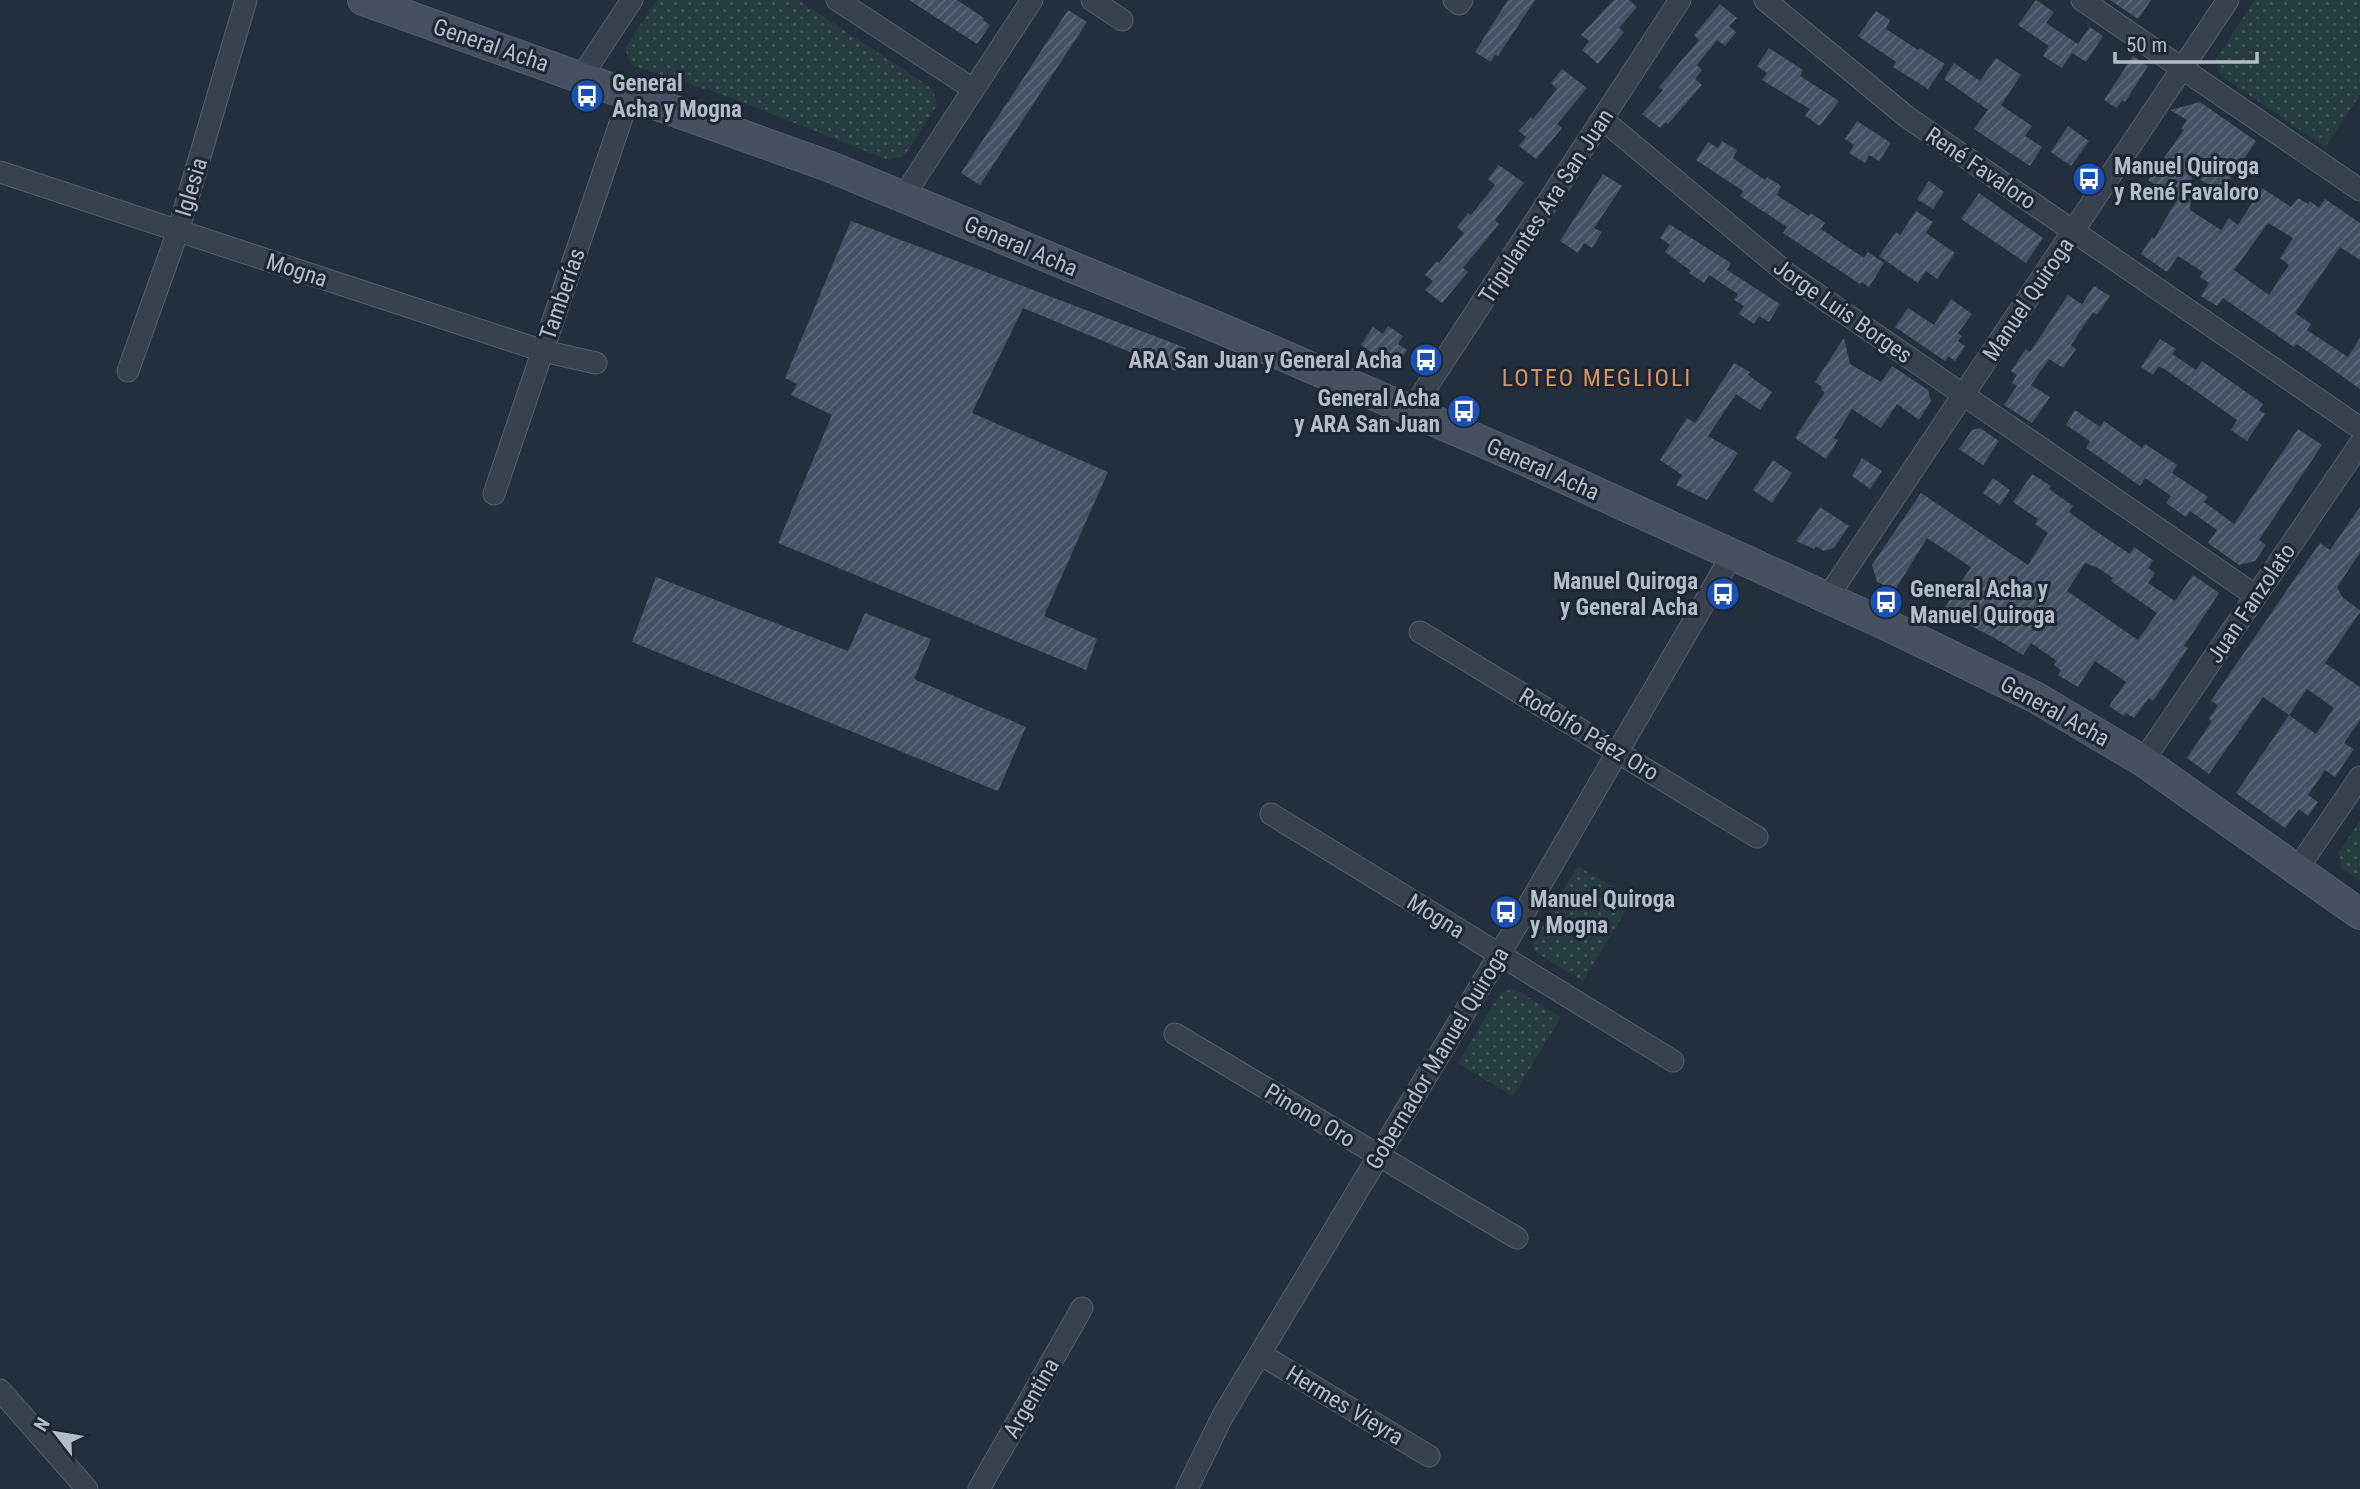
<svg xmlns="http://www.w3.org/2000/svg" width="2360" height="1489" font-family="'Roboto Condensed',sans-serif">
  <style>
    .grass { fill: url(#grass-dots) }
    .building { fill: url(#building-hatch); fill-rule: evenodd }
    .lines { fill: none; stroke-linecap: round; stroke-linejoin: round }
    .street-casing { stroke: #565f6c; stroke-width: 23 }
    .secondary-casing { stroke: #565f6c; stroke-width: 32 }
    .street { stroke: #38414e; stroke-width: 21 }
    .secondary { stroke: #465061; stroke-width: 30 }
    .labels { text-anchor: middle; stroke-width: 6; stroke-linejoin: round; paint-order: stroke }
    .street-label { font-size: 23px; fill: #b4bcc9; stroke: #1d2633 }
    .poi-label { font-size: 23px; font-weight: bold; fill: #b4bcc9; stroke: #1d2633; text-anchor: start }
    .neighbourhood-label { font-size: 24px; letter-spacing: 2px; fill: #d59563; stroke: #1d2633 }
  </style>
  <defs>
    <pattern id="grass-dots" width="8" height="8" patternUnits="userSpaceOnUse" patternTransform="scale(1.75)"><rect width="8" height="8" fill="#263c3f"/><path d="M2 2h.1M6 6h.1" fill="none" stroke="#435659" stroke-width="1.8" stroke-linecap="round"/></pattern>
    <pattern id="building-hatch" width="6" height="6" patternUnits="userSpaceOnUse" patternTransform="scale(1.75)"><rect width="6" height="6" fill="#455162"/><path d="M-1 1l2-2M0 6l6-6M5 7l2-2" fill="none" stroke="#5d6877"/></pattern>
  </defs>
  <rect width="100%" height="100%" fill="#242f3e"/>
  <!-- grass -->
  <path class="grass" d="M657,0H798L933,89L937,105L905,155L888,160L729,97L631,65L625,48Z
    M2255,0H2360V95L2325,147L2220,75L2216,59Z
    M2360,821V880L2341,868L2339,852Z
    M1578,866L1633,899L1583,981L1534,951L1533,939Z
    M1514,989L1561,1017L1513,1096L1458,1063L1501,992Z"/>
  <!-- building -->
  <path class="building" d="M909,0H957L984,18L983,20L990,25L977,44Z
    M1508,0H1535L1498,56L1495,55L1491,62L1475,52Z
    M1614,0H1629L1637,7L1619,28L1624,32L1598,64L1582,50L1589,41L1581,35Z
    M2036,0L2054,12L2046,23L2078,44L2090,27L2103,36L2086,62L2072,53L2062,68L2043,56L2049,46L2018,25Z
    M2110,0H2151L2138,19Z
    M1720,4L1737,18L1729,26L1736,32L1725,46L1717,40L1697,65L1702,70L1695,79L1702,85L1668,124L1666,122L1660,128L1642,114L1663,90L1659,87L1699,40L1694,35Z
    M1068,10L1087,22L980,185L961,173Z
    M1876,11L1890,20L1886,29L1918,50L1920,48L1945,64L1928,89L1893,67L1896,62L1858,36Z
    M1769,48L1803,70L1800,76L1839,101L1820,126L1805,116L1810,109L1762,80L1767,73L1757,66Z
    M2133,56L2148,66L2125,102L2122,100L2117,108L2104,100Z
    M1996,58L2021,75L2001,105L2032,126L2025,136L2042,147L2030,166L1974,129L1988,110L1944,79L1954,63L1980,81Z
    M1562,69L1587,88L1557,124L1562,128L1536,159L1519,146L1526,137L1519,131L1531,117L1533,119L1557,89L1551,83Z
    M2200,102L2256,141L2221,193L2192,174L2190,210L2221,230L2229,218L2238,225L2262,188L2291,207L2298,198L2308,204L2310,201L2319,208L2325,199L2360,223V260L2340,247L2295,313L2311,324L2307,330L2348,357L2360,338V389L2297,344L2294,347L2223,298L2217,306L2201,296L2209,283L2200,277L2203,272L2178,256L2167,272L2141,254L2152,237L2154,239L2177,200L2148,180L2184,130L2181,129L2187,120L2170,110ZM2268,223L2293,238L2280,258L2289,265L2269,295L2234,270Z
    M1857,121L1891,143L1879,161L1869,155L1865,163L1849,153L1854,145L1845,139Z
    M2068,126L2089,141L2071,166L2051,152Z
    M1722,141L1737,150L1733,158L1765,180L1767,177L1781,186L1777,195L1809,216L1811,213L1825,223L1821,229L1864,258L1868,252L1884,263L1869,287L1862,282L1860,284L1783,233L1787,227L1740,196L1743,191L1696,160L1708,142L1718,148Z
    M1499,165L1524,183L1495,220L1499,224L1463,268L1468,272L1442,303L1425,290L1433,281L1425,275L1437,261L1439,263L1464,233L1457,227L1468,213L1471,215L1495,185L1488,179Z
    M1603,174L1622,186L1594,228L1602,232L1592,248L1584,243L1578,253L1560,241Z
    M1929,181L1944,192L1933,209L1917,199Z
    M1979,193L2043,238L2026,263L1961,219Z
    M1916,211L1933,222L1926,233L1955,253L1937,279L1926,271L1918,283L1879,256L1896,232L1900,235Z
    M851,221L1186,348L1176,371L1023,308L972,413L1108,472L1044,616L1097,639L1086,670L778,543L832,415L791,395L797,384L785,378Z
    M1669,224L1731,263L1727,270L1780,304L1769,322L1759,316L1754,324L1739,314L1744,306L1734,300L1738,294L1709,275L1704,283L1689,273L1691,271L1665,252L1670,245L1660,238Z
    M2094,286L2110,296L2097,315L2093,312L2071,345L2076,349L2063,368L2049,359L2031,385L2050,397L2032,423L2004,405L2017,386L2012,383L2017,375L2011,371L2026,349L2030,352L2068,295L2092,311L2082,304Z
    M1951,299L1972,314L1958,333L1962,336L1958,341L1965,346L1955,361L1948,356L1945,361L1895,327L1908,308L1934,325Z
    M1388,326L1403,336L1398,344L1407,350L1395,368L1361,345L1373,327L1383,334Z
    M1844,338L1850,364L1881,382L1892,366L1928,390L1931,401L1919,420L1897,404L1881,428L1852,409L1834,438L1838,440L1826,459L1795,438L1825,392L1821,390L1822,387L1815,382Z
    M2160,339L2176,349L2172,354L2196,370L2202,361L2263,404L2259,410L2265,414L2247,441L2231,430L2237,420L2163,368L2158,367L2153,375L2141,367Z
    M1734,363L1750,372L1748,375L1772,392L1760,410L1736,394L1708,436L1738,453L1707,500L1676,485L1682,475L1660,460L1687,418L1695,423Z
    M2075,410L2100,427L2104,421L2142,448L2145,444L2177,465L2172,473L2208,497L2204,502L2234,524L2298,429L2322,445L2259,540L2266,545L2258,557L2255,561L2239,565L2208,543L2217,530L2190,511L2186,517L2166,503L2171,496L2145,478L2140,486L2086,448L2090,441L2066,425Z
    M1980,428L1999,441L1983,465L1959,449L1972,430Z
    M1862,458L1882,471L1870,489L1852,476Z
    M1773,460L1792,473L1772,503L1753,490Z
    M2032,474L2051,486L2049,489L2073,506L2069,512L2097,532L2130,554L2134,547L2153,560L2148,568L2155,573L2148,583L2175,601L2193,575L2219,593L2184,646L2188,648L2153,701L2149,698L2134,718L2126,713L2124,716L2109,706L2126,682L2095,661L2078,687L2058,675L2061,670L2054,665L2057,661L2031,643L2023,655L1993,637L1942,612L1971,567L1927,538L1895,590L1877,582L1872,565L1921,493L2028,565L2048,533L2035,524L2038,519L2013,502ZM2085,563L2098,568L2113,578L2111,581L2157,613L2138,640L2067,591Z
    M1993,478L2010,490L2000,505L1983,493Z
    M1820,507L1849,526L1834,548L1824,551L1816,546L1814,549L1796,541Z
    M2360,507V553L2337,587L2343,598L2360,610V612L2325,663L2360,687V720L2344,743L2354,749L2335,777L2325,770L2308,795L2318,802L2308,816L2299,809L2285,828L2236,793L2289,715L2263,697L2209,774L2187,758L2212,721L2209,719L2218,705L2211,701L2291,584L2320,543L2330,550ZM2307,689L2334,708L2316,734L2289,715Z
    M656,577L848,651L865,613L931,639L914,679L1026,727L998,791L632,642Z"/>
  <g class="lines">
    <defs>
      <path id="street" d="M837,0L973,89
        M1092,0L1122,20
        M1454,0L1459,4L1462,0
        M1765,0L1907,117L2360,428
        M2082,0L2360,190
        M581,77L632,0
        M1602,119L1789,275L2256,596
        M0,172L543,351L596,363
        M903,197L1032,0
        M128,371L178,231L246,0
        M1411,411L1680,0
        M494,494L630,94
        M1827,598L2228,0
        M1420,632L1757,837
        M2143,761L2360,444
        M1271,814L1673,1061
        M2296,871L2360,777
        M1175,1034L1517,1238
        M1260,1354L1429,1456
        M0,1390L87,1489
        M979,1489L1082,1308
        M1187,1489L1222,1417L1520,920L1732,555"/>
      <path id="secondary" d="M363,0L831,167L1224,330L1525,460L1891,627L2035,697L2143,761L2360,914"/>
    </defs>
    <!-- street casing -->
    <use href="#street" class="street-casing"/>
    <!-- secondary casing -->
    <use href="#secondary" class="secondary-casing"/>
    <!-- street -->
    <use href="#street" class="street"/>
    <!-- secondary -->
    <use href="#secondary" class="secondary"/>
  </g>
  <!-- icons -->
  <defs>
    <symbol id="bus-disc" viewBox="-11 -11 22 22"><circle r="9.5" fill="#1a4fb4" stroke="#1d2633"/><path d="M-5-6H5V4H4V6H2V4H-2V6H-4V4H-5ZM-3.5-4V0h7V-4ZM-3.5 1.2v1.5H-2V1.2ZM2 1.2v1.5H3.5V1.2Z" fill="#fff"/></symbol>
  </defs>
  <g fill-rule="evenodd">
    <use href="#bus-disc" x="568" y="77" width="38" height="38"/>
    <use href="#bus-disc" x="2070" y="160" width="38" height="38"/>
    <use href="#bus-disc" x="1407" y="341" width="38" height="38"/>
    <use href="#bus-disc" x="1445" y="392" width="38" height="38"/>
    <use href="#bus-disc" x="1704" y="575" width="38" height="38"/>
    <use href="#bus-disc" x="1867" y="583" width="38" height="38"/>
    <use href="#bus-disc" x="1487" y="893" width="38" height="38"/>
  </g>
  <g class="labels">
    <!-- street labels -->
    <g class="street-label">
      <text transform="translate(491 45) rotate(19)" y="8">General Acha</text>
      <text transform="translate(1981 168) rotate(34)" y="8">René Favaloro</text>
      <text transform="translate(191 187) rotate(-73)" y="8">Iglesia</text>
      <text transform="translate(1546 206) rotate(-57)" y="8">Tripulantes Ara San Juan</text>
      <text transform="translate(1021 246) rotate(23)" y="8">General Acha</text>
      <text transform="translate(297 270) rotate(18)" y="8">Mogna</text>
      <text transform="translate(562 294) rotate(-71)" y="8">Tamberías</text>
      <text transform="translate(2028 299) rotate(-56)" y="8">Manuel Quiroga</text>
      <text transform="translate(1843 311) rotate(35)" y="8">Jorge Luis Borges</text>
      <text transform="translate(1543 469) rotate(24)" y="8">General Acha</text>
      <text transform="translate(2251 603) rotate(-56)" y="8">Juan Fanzolato</text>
      <text transform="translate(2055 711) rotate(29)" y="8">General Acha</text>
      <text transform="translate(1589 734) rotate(31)" y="8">Rodolfo Páez Oro</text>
      <text transform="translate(1436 916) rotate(32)" y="8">Mogna</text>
      <text transform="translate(1437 1058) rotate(-59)" y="8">Gobernador Manuel Quiroga</text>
      <text transform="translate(1310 1115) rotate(31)" y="8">Pinono Oro</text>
      <text transform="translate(1031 1398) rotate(-60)" y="8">Argentina</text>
      <text transform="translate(1345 1405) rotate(31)" y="8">Hermes Vieyra</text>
    </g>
    <!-- poi labels -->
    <g class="poi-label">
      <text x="612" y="91">General<tspan x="612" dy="26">Acha y Mogna</tspan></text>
      <text x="2114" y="174">Manuel Quiroga<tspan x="2114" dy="26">y René Favaloro</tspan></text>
      <text x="1402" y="368" text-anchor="end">ARA San Juan y General Acha</text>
      <text x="1440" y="406" text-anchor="end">General Acha<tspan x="1440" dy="26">y ARA San Juan</tspan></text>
      <text x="1698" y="589" text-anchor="end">Manuel Quiroga<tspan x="1698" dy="26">y General Acha</tspan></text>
      <text x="1910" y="597">General Acha y<tspan x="1910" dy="26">Manuel Quiroga</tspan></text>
      <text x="1530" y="907">Manuel Quiroga<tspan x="1530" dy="26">y Mogna</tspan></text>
    </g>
    <!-- neighbourhood labels -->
    <g class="neighbourhood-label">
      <text x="1597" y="386">LOTEO MEGLIOLI</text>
    </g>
  </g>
  <!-- north arrow -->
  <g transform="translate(56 1433) rotate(301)" stroke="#1d2633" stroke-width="5" paint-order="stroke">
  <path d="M0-5L12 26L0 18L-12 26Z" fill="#b4bcc9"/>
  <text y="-10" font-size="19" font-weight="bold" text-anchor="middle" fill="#b4bcc9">N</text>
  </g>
  <!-- scale -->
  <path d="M2115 52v10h142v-10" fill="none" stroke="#b4bcc9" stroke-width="3.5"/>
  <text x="2126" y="52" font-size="21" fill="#b4bcc9" stroke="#1d2633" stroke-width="5" paint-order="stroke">50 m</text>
</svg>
